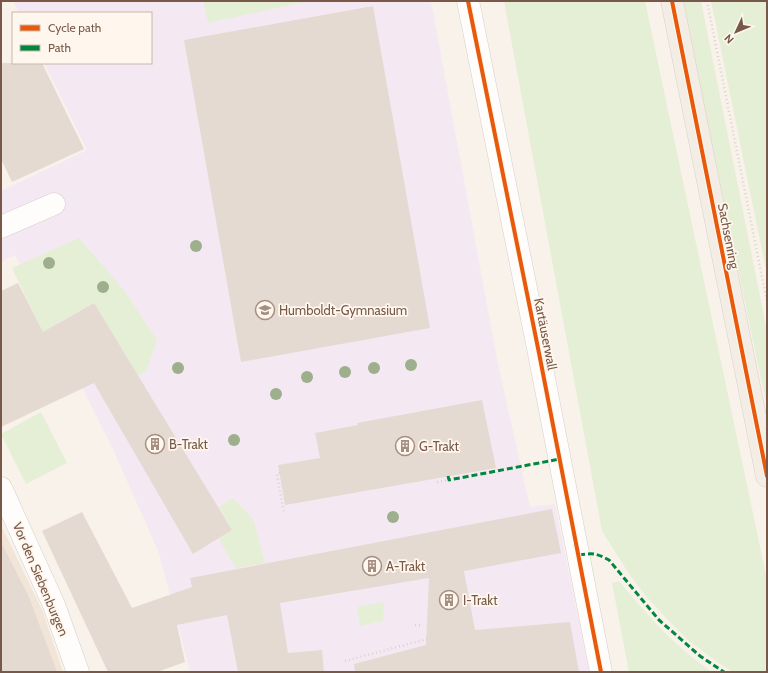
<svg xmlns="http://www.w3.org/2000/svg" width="768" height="673" font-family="Cabin,sans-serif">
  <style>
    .residential { fill: #f1e5d8 }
    .education { fill: #f4e9f3 }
    .green { fill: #e5efd5 }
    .building { fill: #e5dad2 }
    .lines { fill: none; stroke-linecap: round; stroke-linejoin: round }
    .minor-casing { stroke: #d6cec8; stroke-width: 23 }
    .major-casing { stroke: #dacfc9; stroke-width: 23 }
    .path { stroke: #dbd2cd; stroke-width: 2.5; stroke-dasharray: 1 3; stroke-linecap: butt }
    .minor { stroke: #fefdfc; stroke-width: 22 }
    .major { stroke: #f3ede5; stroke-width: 22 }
    .quiet { stroke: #00873e; stroke-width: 3; stroke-dasharray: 6 3; stroke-linecap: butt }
    .cycleway-casing { stroke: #fff7ed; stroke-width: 6 }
    .cycleway { stroke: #e8590c; stroke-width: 4 }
    .tree { fill: #9daf8c }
    .labels { text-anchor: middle; stroke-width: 3.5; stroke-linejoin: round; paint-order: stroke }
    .street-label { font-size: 13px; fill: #785849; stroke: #fff7ed }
    .poi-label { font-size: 13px; fill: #785849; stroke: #fff7ed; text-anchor: start }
  </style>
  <rect width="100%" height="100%" fill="#f8f2eb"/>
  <!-- residential -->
  <path class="residential" d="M1,525L43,612L63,672H1Z"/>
  <!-- education -->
  <path class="education" d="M13,1H431L497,359L530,507L555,504L589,672H190L159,553L112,447L15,255L1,262V191L87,150L44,63H151V13H19Z"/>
  <!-- green -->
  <path class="green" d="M203,1H309L208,23Z
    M504,1H645L767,580V672H733L720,664L689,641L663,615L645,595L629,574L602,531Z
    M682,1H701L767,331V408Z
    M711,1H767V275Z
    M79,238L124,290L157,340L146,371L138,376L94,303L59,322L44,335L12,268Z
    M41,412L67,463L26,484L1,434Z
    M233,498L253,519L265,563L236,568L218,538L232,530L219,507Z
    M619,581C647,615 675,647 712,672H629L612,583Z
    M384,602L383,621L360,626L357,607Z"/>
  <!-- building -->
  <path class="building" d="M373,6L430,328L241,362L184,40Z
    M1,63H42L84,149L12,182L1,159Z
    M18,283L43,332L94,303L232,530L193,554L94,383L1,427V291Z
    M482,400L496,468L285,505L278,465L320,458L315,433L358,425L357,423Z
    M552,509L561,553L464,571L475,630L570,622L579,672H355L354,664L426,645L429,578L280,603L288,653L322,650L324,672H238L227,615L177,625L185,662L157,672H108L42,531L82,512L132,608L192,587L190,578Z
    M1,542L29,597L57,672H1Z"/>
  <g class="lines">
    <defs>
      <path id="minor" d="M468,1L539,353L601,672
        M1,227L54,204
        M1,488L54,605L78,672"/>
      <path id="major" d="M672,1L767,476"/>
    </defs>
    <!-- minor casing -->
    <use href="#minor" class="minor-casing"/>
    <!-- major casing -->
    <use href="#major" class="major-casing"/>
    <!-- path -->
    <path class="path" d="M707,1L767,302
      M280,473L277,474L284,513
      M437,482L449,480
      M415,625H422
      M345,661L427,639"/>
    <!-- minor -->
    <use href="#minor" class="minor"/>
    <!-- major -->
    <use href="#major" class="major"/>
    <!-- quiet -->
    <path class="quiet" d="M448,476L449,480L560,459
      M579,555C593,553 596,553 609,560L659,620L700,656L724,672"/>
    <defs>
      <path id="cycleway" d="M468,1L539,353L601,672
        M672,1L767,476"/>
    </defs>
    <!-- cycleway casing -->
    <use href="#cycleway" class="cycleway-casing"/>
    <!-- cycleway -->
    <use href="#cycleway" class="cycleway"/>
  </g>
  <!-- trees -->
  <g class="tree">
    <circle cx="196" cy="246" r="6"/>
    <circle cx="49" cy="263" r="6"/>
    <circle cx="103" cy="287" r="6"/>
    <circle cx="411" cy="365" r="6"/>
    <circle cx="178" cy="368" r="6"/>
    <circle cx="374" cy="368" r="6"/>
    <circle cx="345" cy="372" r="6"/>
    <circle cx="307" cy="377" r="6"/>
    <circle cx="276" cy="394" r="6"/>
    <circle cx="234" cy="440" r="6"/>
    <circle cx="393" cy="517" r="6"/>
  </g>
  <!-- icons -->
  <defs>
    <symbol id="school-ring" viewBox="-11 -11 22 22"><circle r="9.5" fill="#fff7ed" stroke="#a58e82" stroke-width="1.5"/><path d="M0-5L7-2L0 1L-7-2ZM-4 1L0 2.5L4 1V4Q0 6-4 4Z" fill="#a58e82"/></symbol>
    <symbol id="building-ring" viewBox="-11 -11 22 22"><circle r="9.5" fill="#fff7ed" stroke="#a58e82" stroke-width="1.5"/><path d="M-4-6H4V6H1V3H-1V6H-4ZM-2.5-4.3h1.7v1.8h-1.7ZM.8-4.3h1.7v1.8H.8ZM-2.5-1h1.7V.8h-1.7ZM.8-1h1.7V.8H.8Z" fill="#a58e82"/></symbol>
  </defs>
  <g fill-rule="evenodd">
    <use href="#school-ring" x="254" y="299" width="22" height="22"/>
    <use href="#building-ring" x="144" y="433" width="22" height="22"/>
    <use href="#building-ring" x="394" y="435" width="22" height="22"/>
    <use href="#building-ring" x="361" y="555" width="22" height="22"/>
    <use href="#building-ring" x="438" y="589" width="22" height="22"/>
  </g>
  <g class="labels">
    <!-- street labels -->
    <g class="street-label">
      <text transform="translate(729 236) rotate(79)" y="5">Sachsenring</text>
      <text transform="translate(546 334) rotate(79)" y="5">Kartäuserwall</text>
      <text transform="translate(41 579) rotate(67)" y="5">Vor den Siebenburgen</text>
    </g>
    <!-- poi labels -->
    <g class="poi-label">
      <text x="279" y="315">Humboldt-Gymnasium</text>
      <text x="169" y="449">B-Trakt</text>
      <text x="419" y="451">G-Trakt</text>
      <text x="386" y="571">A-Trakt</text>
      <text x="463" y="605">I-Trakt</text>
    </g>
  </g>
  <!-- border -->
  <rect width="768" height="673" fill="none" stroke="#785849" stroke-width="4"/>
  <!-- legend -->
  <rect x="12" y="12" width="140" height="52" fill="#fff7ed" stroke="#c9b7ab"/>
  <rect x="20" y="25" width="20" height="6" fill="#e8590c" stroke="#c9b7ab"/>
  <text x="48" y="32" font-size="12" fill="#785849">Cycle path</text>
  <rect x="20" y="45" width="20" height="6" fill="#00873e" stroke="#c9b7ab"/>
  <text x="48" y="52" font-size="12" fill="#785849">Path</text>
  <!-- north arrow -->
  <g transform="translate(736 32) rotate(226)" stroke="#fff7ed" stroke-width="3" paint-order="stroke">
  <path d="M0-3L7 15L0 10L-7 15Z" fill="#785849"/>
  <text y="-6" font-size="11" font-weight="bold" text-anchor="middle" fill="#785849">N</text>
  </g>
</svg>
